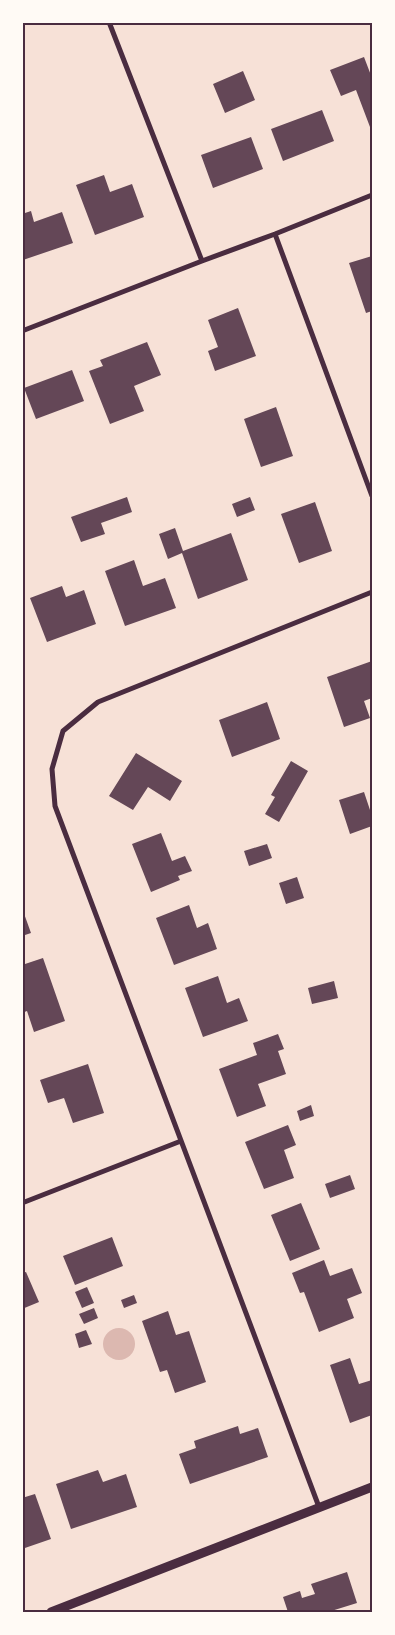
<svg xmlns="http://www.w3.org/2000/svg" width="395" height="1635" font-family="'Nunito Sans',sans-serif">
  <style>
    .water { fill: #dcb8b0 }
    .building { fill: #644757 }
    .lines { fill: none; stroke-linecap: round; stroke-linejoin: round }
    .minor { stroke: #4a2c40; stroke-width: 5 }
    .tertiary { stroke: #4a2c40; stroke-width: 9 }
    .neatline { fill: none; stroke: #4a2c40; stroke-width: 2 }
  </style>
  <rect width="100%" height="100%" fill="#f7e1d7"/>
  <!-- water -->
  <path class="water" d="M103 1344a16 16 0 1 1 32 0a16 16 0 1 1-32 0Z"/>
  <!-- building -->
  <path class="building" d="M364,57L372,78V126L370,127L356,90L341,96L330,70Z
    M243,71L255,100L225,113L213,84Z
    M322,110L334,141L283,161L271,129Z
    M251,137L263,169L213,188L201,155Z
    M104,175L110,192L132,184L144,217L95,235L76,185Z
    M31,211L34,222L62,212L73,243L23,260L22,214Z
    M372,256V311L366,313L349,263Z
    M238,308L256,356L215,371L208,351L218,347L208,320Z
    M147,342L161,375L134,386L144,411L110,424L89,371L103,366L100,360Z
    M72,370L84,401L36,419L24,388Z
    M276,407L293,456L261,467L244,419Z
    M127,497L132,512L101,523L105,534L81,542L71,517Z
    M250,497L255,510L237,517L232,504Z
    M315,502L332,551L299,563L281,514Z
    M175,528L183,551L231,533L248,580L198,599L182,553L168,559L159,534Z
    M134,560L143,586L165,578L176,608L125,626L105,571Z
    M62,586L66,597L84,590L96,624L47,642L30,598Z
    M372,661V698L364,701L370,718L344,727L327,677Z
    M267,702L280,739L232,757L219,720Z
    M136,753L182,781L170,801L148,787L133,810L109,796Z
    M291,761L308,771L279,822L265,814L275,797L271,795Z
    M364,792L372,816V826L350,834L339,800Z
    M161,833L172,861L185,856L192,871L178,876L180,880L151,892L132,844Z
    M267,844L272,858L249,866L244,851Z
    M297,877L304,898L286,904L279,883Z
    M189,905L197,928L208,923L217,949L174,965L156,918Z
    M22,908L31,933L22,936Z
    M43,958L65,1021L34,1032L27,1011L22,1013V965Z
    M218,976L227,1003L239,998L248,1021L203,1037L185,988Z
    M334,981L338,998L312,1004L308,988Z
    M278,1034L284,1049L278,1051L286,1074L258,1084L266,1106L237,1117L219,1069L257,1055L253,1043Z
    M88,1064L104,1113L73,1123L64,1098L48,1103L40,1080Z
    M311,1105L314,1116L300,1121L297,1111Z
    M288,1125L296,1145L284,1150L294,1178L264,1189L245,1142Z
    M350,1175L355,1189L330,1198L325,1184Z
    M301,1203L320,1249L290,1261L271,1215Z
    M112,1237L123,1266L75,1285L63,1256Z
    M324,1260L330,1276L352,1268L362,1293L347,1299L354,1318L319,1332L304,1292L300,1293L292,1273Z
    M26,1272L39,1302L22,1309V1273Z
    M87,1287L94,1303L82,1308L75,1292Z
    M134,1295L137,1303L124,1308L121,1300Z
    M94,1308L98,1318L84,1324L79,1314Z
    M168,1311L176,1335L189,1331L206,1382L175,1393L167,1370L160,1372L142,1321Z
    M86,1330L92,1344L79,1348L75,1334Z
    M350,1358L359,1384L372,1380V1415L350,1423L330,1365Z
    M238,1426L240,1434L258,1428L268,1457L190,1484L179,1454L196,1448L194,1441Z
    M98,1470L103,1482L126,1474L137,1507L71,1529L56,1484Z
    M35,1494L51,1539L22,1549V1498Z
    M347,1572L357,1603L328,1612H288L283,1597L300,1591L302,1598L315,1594L311,1584Z"/>
  <g class="lines">
    <!-- minor -->
    <path class="minor" d="M109,22L202,261
      M275,234L372,496
      M22,331L202,261L275,234L372,195
      M22,1203L181,1141
      M319,1507L55,806L52,769L63,731L98,702L372,592"/>
    <!-- tertiary -->
    <path class="tertiary" d="M51,1612L372,1487"/>
  </g>
  <!-- border -->
  <rect width="395" height="1635" fill="none" stroke="#fffaf5" stroke-width="48"/>
  <rect x="24" y="24" width="347" height="1587" class="neatline"/>
</svg>
